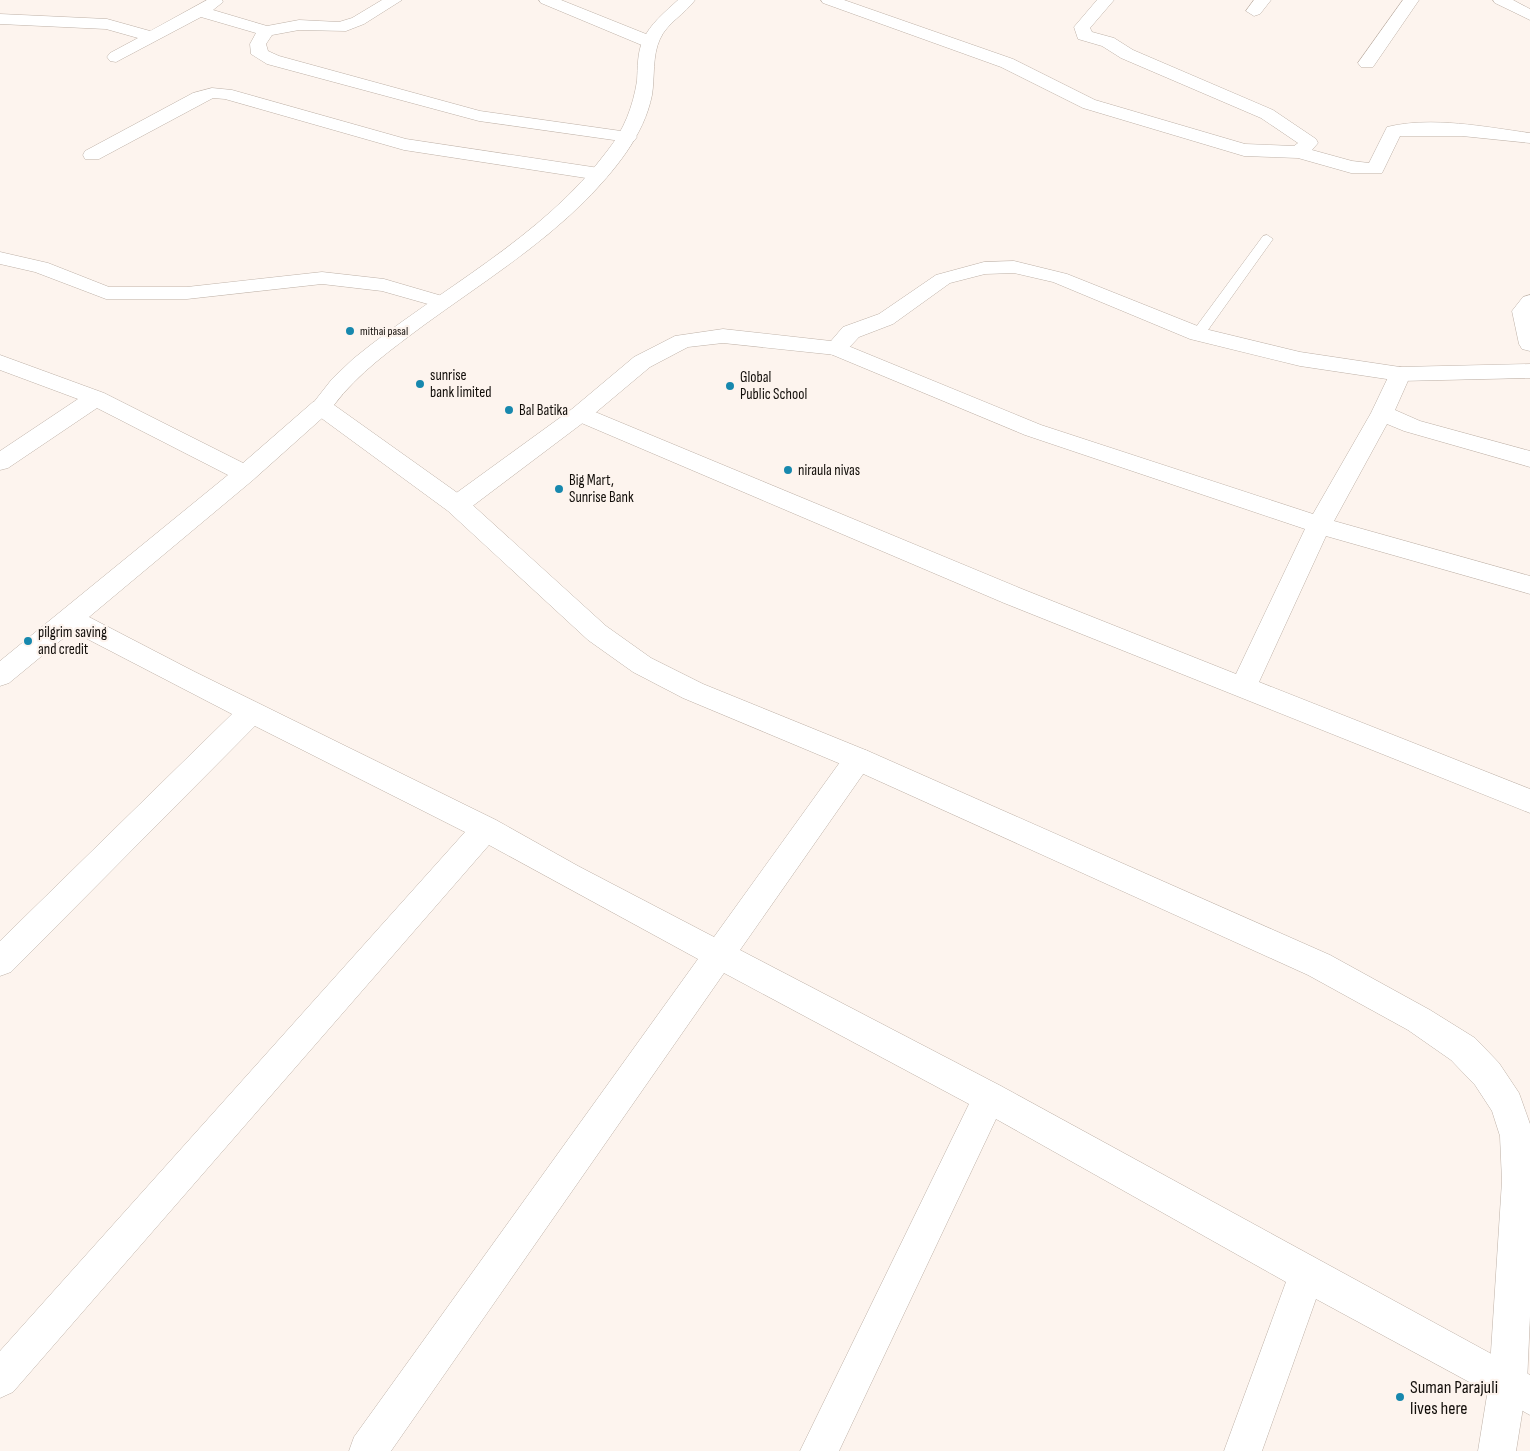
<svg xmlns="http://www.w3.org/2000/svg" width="1530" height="1451" font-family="'Sofia Sans Condensed',sans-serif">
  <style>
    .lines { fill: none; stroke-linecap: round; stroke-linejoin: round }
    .service-casing { stroke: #beb1a7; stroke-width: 1 }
    .minor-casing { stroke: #beb1a7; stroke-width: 1 }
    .tertiary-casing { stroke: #beb1a7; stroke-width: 1 }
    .secondary-casing { stroke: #beb1a7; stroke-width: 1 }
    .service { fill: #fff; fill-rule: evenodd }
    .minor { fill: #fff; fill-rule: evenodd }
    .tertiary { fill: #fff; fill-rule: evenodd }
    .secondary { fill: #fff; fill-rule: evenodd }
    .poi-dot { fill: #1788ae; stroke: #fdf4ee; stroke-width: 2 }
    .labels { text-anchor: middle; stroke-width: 4.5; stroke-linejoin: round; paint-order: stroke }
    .far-poi-label { font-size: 12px; fill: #120e0a; stroke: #fdf4ee; text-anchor: start }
    .poi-label { font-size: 15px; fill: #120e0a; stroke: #fdf4ee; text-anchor: start }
    .near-poi-label { font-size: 18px; fill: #120e0a; stroke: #fdf4ee; text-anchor: start }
  </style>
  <rect width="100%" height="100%" fill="#fdf4ee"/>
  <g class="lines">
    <defs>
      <path id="service" d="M1267,235L1273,239L1203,337H1193L1191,334L1193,331L1263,236Z"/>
      <path id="minor" d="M207,0H222L223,2L213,10L267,26L299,20L339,22L352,18L382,0H402L364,24L346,31L299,30L272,35L266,44L268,51L279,56L480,111L628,132L634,133L637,137L634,141L628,142L479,121L267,64L251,54L250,44L256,33L201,17L116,62L110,61L107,57L110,53L138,38L106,29L0,24V14L107,19L150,31Z
        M539,0H561L656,38L658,42L656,46H644L541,3Z
        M821,0H844L1013,59L1095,100L1245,144L1294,146L1298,143L1261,118L1121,58L1102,46L1078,39L1074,27L1097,0H1114L1090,28L1092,32L1114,38L1133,50L1273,110L1316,139L1318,143L1312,150L1352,161L1369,163L1387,127C1432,116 1485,127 1530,133V143L1462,136H1400L1384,169L1382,173H1351L1298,158L1244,156L1083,108L1001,67L823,3Z
        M1254,0H1271L1260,14L1254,16L1246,11Z
        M1403,0H1419L1373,67H1361L1358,63Z
        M212,88L232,90L406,139L599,168L606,170L608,174L606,178L599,180L404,150L225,99L213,98L99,159H85L83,155L85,151L193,93Z
        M0,252L48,263L109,287H187L322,272L384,279L449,298L452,302L449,306L442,308L382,291L322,284L187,299H106L35,272L0,264Z
        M1530,295V351L1522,349L1519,344L1512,311L1523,297Z
        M836,341L1041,425L1313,514L1371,413L1392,369L1400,367L1408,369L1411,374L1395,410L1420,421L1530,451V467L1404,431L1387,424L1334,521L1530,576V594L1326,536L1259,682L1530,789V813L1004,603L572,419L569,414L572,409L580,407L588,409L1022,589L1236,674L1305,529L1025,435L828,353L825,348L828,343Z
        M0,355L104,393L243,463L313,402L321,400L329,402L332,407L329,412L253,480L89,617L195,672L496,820L578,866L714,937L848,751L858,748L868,751L872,759L868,767L740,950L1001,1086L1530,1375V1415L1316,1299L1262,1451H1224L1286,1282L996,1119L839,1451H800L969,1104L724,973L391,1451H349L354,1437L698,959L489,845L13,1392L0,1398V1351L465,832L255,726L11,972L0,976V941L232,714L72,631L9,683L0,686V661L228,475L97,408L8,468L0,470V451L78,399L0,370Z"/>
      <path id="tertiary" d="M1493,0H1513L1530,9V20L1495,3Z
        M1014,261L1067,274L1205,329L1300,352L1400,367L1530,364V378L1400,381L1300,366L1190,339L1053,282L1014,273L985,274L950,283L893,324L859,337L844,353L836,355L723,343L688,347L650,367L588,419L466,511L457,513L448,511L445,505L448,499L572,409L634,357L675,336L723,329L831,341L843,327L879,314L936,275L984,262Z"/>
      <path id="secondary" d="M678,0H695C685,14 667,23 660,39C652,56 655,77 652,95C644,136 614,171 586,200C538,248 479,285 424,325C392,349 358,373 334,405L466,499L606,626L651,658L703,684L868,751L1330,955L1430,1010L1475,1038L1499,1063L1519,1093L1530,1124V1316L1527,1383L1516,1451H1478L1489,1383L1502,1181L1500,1136L1492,1111L1475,1085L1451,1060L1408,1030L1308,975L848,767L683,698L633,672L588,640L448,511L313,412L310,407L332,379L353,359C437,290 542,239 608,150C624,130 633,106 637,81C638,67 637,53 643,40C650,24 665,12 678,0Z"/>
    </defs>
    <!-- service casing -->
    <use href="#service" class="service-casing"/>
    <!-- minor casing -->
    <use href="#minor" class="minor-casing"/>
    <!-- tertiary casing -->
    <use href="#tertiary" class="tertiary-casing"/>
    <!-- secondary casing -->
    <use href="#secondary" class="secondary-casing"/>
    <!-- service -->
    <use href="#service" class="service"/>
    <!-- minor -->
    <use href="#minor" class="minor"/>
    <!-- tertiary -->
    <use href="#tertiary" class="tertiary"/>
    <!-- secondary -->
    <use href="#secondary" class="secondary"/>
  </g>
  <!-- markers -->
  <g class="poi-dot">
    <circle cx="350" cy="331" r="5"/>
    <circle cx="420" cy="384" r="5"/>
    <circle cx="730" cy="386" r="5"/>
    <circle cx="509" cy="410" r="5"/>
    <circle cx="788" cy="470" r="5"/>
    <circle cx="559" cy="489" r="5"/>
    <circle cx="28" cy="641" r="5"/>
    <circle cx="1400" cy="1397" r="5"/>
  </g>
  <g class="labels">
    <!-- far-poi labels -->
    <g class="far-poi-label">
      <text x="360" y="335">mithai pasal</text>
    </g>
    <!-- poi labels -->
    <g class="poi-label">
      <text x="430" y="380">sunrise<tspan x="430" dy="17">bank limited</tspan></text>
      <text x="740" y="382">Global<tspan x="740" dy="17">Public School</tspan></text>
      <text x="519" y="415">Bal Batika</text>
      <text x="798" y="475">niraula nivas</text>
      <text x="569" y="485">Big Mart,<tspan x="569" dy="17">Sunrise Bank</tspan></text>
      <text x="38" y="637">pilgrim saving<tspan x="38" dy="17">and credit</tspan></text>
    </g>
    <!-- near-poi labels -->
    <g class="near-poi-label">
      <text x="1410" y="1393">Suman Parajuli<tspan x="1410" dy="21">lives here</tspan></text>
    </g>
  </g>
</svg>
